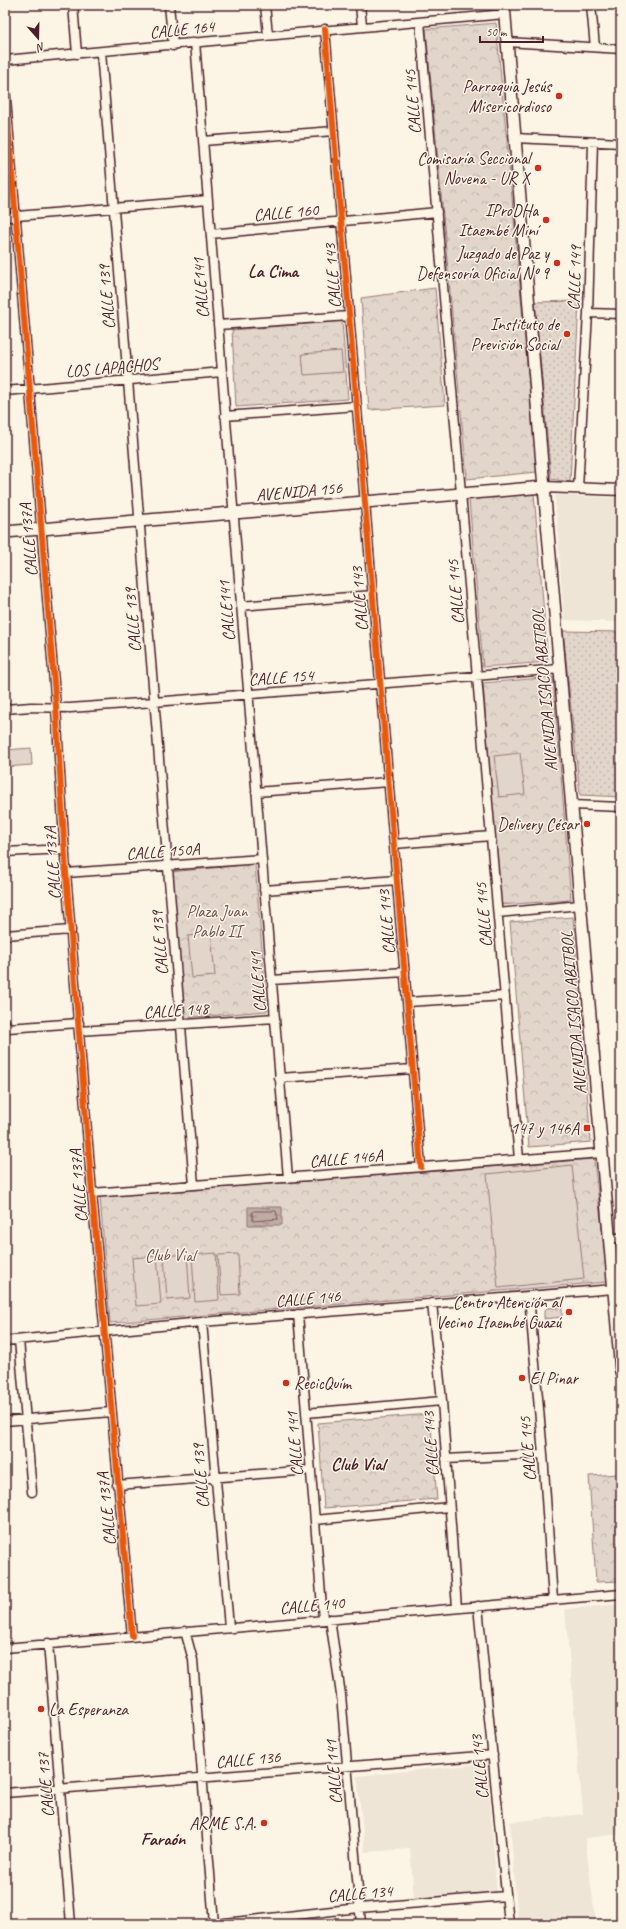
<svg xmlns="http://www.w3.org/2000/svg" width="626" height="1929" font-family="Caveat,sans-serif">
  <style>
    .built { fill: #eee5d7 }
    .grass { fill: url(#grass-dots); stroke: #967a7a }
    .park { fill: url(#park-crowns); stroke: #967a7a }
    .pitch { fill: #e2d5ca; stroke: #967a7a }
    .water { fill: url(#water-ripples); stroke: #917474 }
    .lines { fill: none; stroke-linecap: round; stroke-linejoin: round }
    .shore { stroke: #79575c; stroke-width: 1 }
    .minor-casing { stroke: #4a1f2b; stroke-width: 11 }
    .tertiary-casing { stroke: #4a1f2b; stroke-width: 13 }
    .secondary-casing { stroke: #4a1f2b; stroke-width: 14 }
    .minor { stroke: #fcf5e5; stroke-width: 8 }
    .tertiary { stroke: #fcf5e5; stroke-width: 10 }
    .secondary { stroke: #fcf5e5; stroke-width: 11 }
    .cycleway-casing { stroke: #fcf5e5; stroke-width: 8 }
    .cycleway { stroke: #e8590c; stroke-width: 6 }
    .poi-dot { fill: #c8321e; stroke: #fcf5e5; stroke-width: 1.5 }
    .labels { text-anchor: middle; stroke-width: 3; stroke-linejoin: round; paint-order: stroke }
    .street-label { font-size: 17px; fill: #4a1f2b; stroke: #fcf5e5 }
    .poi-label { font-size: 17px; fill: #4a1f2b; stroke: #fcf5e5; text-anchor: end }
    .park-label { font-size: 17px; fill: #704c53; stroke: #fcf5e5 }
    .neighbourhood-label { font-size: 18px; font-weight: bold; fill: #4a1f2b; stroke: #fcf5e5 }
  </style>
  <defs>
    <pattern id="grass-dots" width="8" height="8" patternUnits="userSpaceOnUse"><rect width="8" height="8" fill="#e2d5ca"/><path d="M2 2h.1M6 6h.1" fill="none" stroke="#c3b6ae" stroke-width="1.8" stroke-linecap="round"/></pattern>
    <pattern id="park-crowns" width="20" height="18" patternUnits="userSpaceOnUse"><rect width="20" height="18" fill="#e2d5ca"/><path d="M2 6a3 3 0 1 1 6 0M12 15a3 3 0 1 1 6 0" fill="none" stroke="#c3b6ae"/></pattern>
    <pattern id="water-ripples" width="26" height="14" patternUnits="userSpaceOnUse"><rect width="26" height="14" fill="#c0aca5"/><path d="M2 4q2-2 4 0t4 0M15 11q2-2 4 0t4 0" fill="none" stroke="#9e8b87"/></pattern>
  </defs>
  <rect width="100%" height="100%" fill="#fcf5e5"/>
  <filter id="ink" filterUnits="userSpaceOnUse"><feTurbulence type="fractalNoise" baseFrequency=".025" numOctaves="2"/><feDisplacementMap in="SourceGraphic" scale="8" xChannelSelector="R" yChannelSelector="G"/><feConvolveMatrix kernelMatrix="1 2 1 2 8 2 1 2 1" color-interpolation-filters="sRGB"/></filter>
  <g filter="url(#ink)">
    <!-- built -->
    <path class="built" d="M555,495L621,498V622L564,620Z
      M621,1604V1834L585,1838L596,1924H518L510,1822L583,1814L565,1609Z
      M487,1763L497,1892L414,1899L410,1849L365,1852L357,1776Z"/>
    <!-- grass -->
    <path class="grass" d="M579,301L570,482L551,479L535,302Z
      M563,631L621,632V797L580,795Z"/>
    <!-- park -->
    <path class="park" d="M496,23L537,472L467,479L426,29Z
      M435,288L445,405L369,410L361,298Z
      M342,321L348,399L236,407L232,330Z
      M534,493L548,662L483,667L469,499Z
      M553,677L571,900L500,905L483,683Z
      M255,864L267,1011L182,1018L170,872Z
      M573,917L591,1142L529,1147L510,922Z
      M594,1159L608,1282L110,1323L100,1197Z
      M562,1307V1317L544,1319V1311L547,1308Z
      M430,1414L437,1499L324,1508L318,1423Z
      M618,1474L621,1521V1581L596,1582L589,1476Z"/>
    <!-- pitch -->
    <path class="pitch" d="M341,351L343,372L304,375L302,354Z
      M31,748L32,765L5,767V750Z
      M520,753L525,794L499,797L494,756Z
      M211,934L215,976L192,978L188,936Z
      M572,1165L584,1279L498,1288L487,1174Z
      M216,1253L219,1300L195,1302L192,1255Z
      M187,1254L190,1298L167,1300L164,1256Z
      M238,1254L240,1294L221,1295L218,1255Z
      M157,1256L161,1304L136,1306L132,1258Z"/>
    <!-- water -->
    <path class="water" d="M248,1207H282V1225H248Z"/>
    <g class="lines">
      <!-- shore -->
      <path class="shore" d="M254,1211H276L278,1219L253,1221L252,1213Z"/>
      <defs>
        <path id="minor" d="M73,5L77,54
          M169,5L173,46
          M265,5L268,35
          M360,5L362,26
          M591,5L595,47
          M420,22L519,1159
          M325,29L421,1167
          M195,42L288,1178
          M507,42L621,49
          M101,52L194,1185
          M5,60L505,14
          M5,87L56,707L66,873L92,1193L132,1636
          M514,138L621,143
          M203,141L334,131
          M5,217L208,200
          M211,234L437,212
          M588,313L621,314
          M218,325L349,316
          M5,391L222,372
          M225,416L357,406
          M578,488L588,313L593,142
          M241,606L373,595
          M5,709L31,707L70,708L154,702L560,669
          M256,792L389,782
          M572,805L621,807
          M394,844L491,836
          M5,852L65,849
          M66,873L262,859
          M264,890L397,880
          M498,913L580,905
          M5,935L71,930
          M271,980L405,972
          M407,1002L505,996
          M5,1022L8,1028L79,1023
          M79,1031L275,1018
          M279,1078L413,1069
          M92,1193L602,1153
          M609,1238H621
          M529,1296L543,1454L553,1600
          M432,1303L442,1401L457,1608
          M298,1314L323,1619
          M202,1322L229,1627
          M19,1340L32,1492
          M5,1341L202,1322L614,1289
          M306,1413L442,1401
          M5,1421L111,1412
          M446,1459L543,1454
          M117,1485L311,1470
          M315,1520L449,1507
          M478,1606L509,1924
          M330,1619L341,1695L361,1924
          M185,1631L193,1660L214,1924
          M48,1643L71,1924
          M5,1648L621,1594
          M5,1793L493,1755
          M216,1924L359,1908L506,1896"/>
        <path id="tertiary" d="M544,487L621,490"/>
        <path id="secondary" d="M504,5L542,464L621,1372
          M5,532L544,487"/>
      </defs>
      <!-- minor casing -->
      <use href="#minor" class="minor-casing"/>
      <!-- tertiary casing -->
      <use href="#tertiary" class="tertiary-casing"/>
      <!-- secondary casing -->
      <use href="#secondary" class="secondary-casing"/>
      <!-- minor -->
      <use href="#minor" class="minor"/>
      <!-- tertiary -->
      <use href="#tertiary" class="tertiary"/>
      <!-- secondary -->
      <use href="#secondary" class="secondary"/>
      <defs>
        <path id="cycleway" d="M325,29L421,1167
          M5,87L56,707L66,873L92,1193L132,1636"/>
      </defs>
      <!-- cycleway casing -->
      <use href="#cycleway" class="cycleway-casing"/>
      <!-- cycleway -->
      <use href="#cycleway" class="cycleway"/>
    </g>
  </g>
  <!-- markers -->
  <g class="poi-dot">
    <circle cx="559" cy="96" r="4"/>
    <circle cx="538" cy="168" r="4"/>
    <circle cx="546" cy="220" r="4"/>
    <circle cx="557" cy="263" r="4"/>
    <circle cx="567" cy="334" r="4"/>
    <circle cx="587" cy="824" r="4"/>
    <rect x="583" y="1124" width="8" height="8" rx="2"/>
    <circle cx="569" cy="1312" r="4"/>
    <circle cx="522" cy="1378" r="4"/>
    <circle cx="286" cy="1383" r="4"/>
    <circle cx="41" cy="1709" r="4"/>
    <circle cx="264" cy="1823" r="4"/>
  </g>
  <g class="labels">
    <!-- street labels -->
    <g class="street-label">
      <text transform="translate(182 29) rotate(-6)" y="6">CALLE 164</text>
      <text transform="translate(412 102) rotate(-95)" y="6">CALLE 145</text>
      <text transform="translate(286 212) rotate(-5)" y="6">CALLE 160</text>
      <text transform="translate(332 276) rotate(-95)" y="6">CALLE 143</text>
      <text transform="translate(574 278) rotate(-88)" y="6">CALLE 149</text>
      <text transform="translate(200 288) rotate(-95)" y="6">CALLE141</text>
      <text transform="translate(106 297) rotate(-95)" y="6">CALLE 139</text>
      <text transform="translate(112 367) rotate(-5)" y="6">LOS LAPACHOS</text>
      <text transform="translate(299 491) rotate(-5)" y="6">AVENIDA 156</text>
      <text transform="translate(28 540) rotate(-95)" y="6">CALLE 137A</text>
      <text transform="translate(455 592) rotate(-95)" y="6">CALLE 145</text>
      <text transform="translate(359 599) rotate(-95)" y="6">CALLE 143</text>
      <text transform="translate(226 611) rotate(-95)" y="6">CALLE141</text>
      <text transform="translate(132 620) rotate(-95)" y="6">CALLE 139</text>
      <text transform="translate(281 677) rotate(-4)" y="6">CALLE 154</text>
      <text transform="translate(544 690) rotate(-95)" y="6">AVENIDA ISACO ABITBOL</text>
      <text transform="translate(163 851) rotate(-4)" y="6">CALLE 150A</text>
      <text transform="translate(52 863) rotate(-94)" y="6">CALLE 137A</text>
      <text transform="translate(483 915) rotate(-95)" y="6">CALLE 145</text>
      <text transform="translate(386 922) rotate(-95)" y="6">CALLE 143</text>
      <text transform="translate(159 943) rotate(-95)" y="6">CALLE 139</text>
      <text transform="translate(257 982) rotate(-95)" y="6">CALLE141</text>
      <text transform="translate(176 1010) rotate(-4)" y="6">CALLE 148</text>
      <text transform="translate(573 1013) rotate(-95)" y="6">AVENIDA ISACO ABITBOL</text>
      <text transform="translate(346 1158) rotate(-5)" y="6">CALLE 146A</text>
      <text transform="translate(78 1186) rotate(-95)" y="6">CALLE 137A</text>
      <text transform="translate(308 1298) rotate(-5)" y="6">CALLE 146</text>
      <text transform="translate(294 1444) rotate(-95)" y="6">CALLE 141</text>
      <text transform="translate(430 1444) rotate(-94)" y="6">CALLE 143</text>
      <text transform="translate(527 1449) rotate(-95)" y="6">CALLE 145</text>
      <text transform="translate(200 1476) rotate(-95)" y="6">CALLE 139</text>
      <text transform="translate(106 1509) rotate(-96)" y="6">CALLE 137A</text>
      <text transform="translate(312 1605) rotate(-5)" y="6">CALLE 140</text>
      <text transform="translate(248 1759) rotate(-5)" y="6">CALLE 136</text>
      <text transform="translate(479 1767) rotate(-96)" y="6">CALLE 143</text>
      <text transform="translate(333 1772) rotate(-95)" y="6">CALLE 141</text>
      <text transform="translate(45 1785) rotate(-95)" y="6">CALLE 137</text>
      <text transform="translate(360 1893) rotate(-5)" y="6">CALLE 134</text>
    </g>
    <!-- poi labels -->
    <g class="poi-label">
      <text x="551" y="92">Parroquia Jesús<tspan x="551" dy="20">Misericordioso</tspan></text>
      <text x="530" y="164">Comisaría Seccional<tspan x="530" dy="20">Novena - UR X</tspan></text>
      <text x="538" y="216">IProDHa<tspan x="538" dy="20">Itaembé Miní</tspan></text>
      <text x="549" y="259">Juzgado de Paz y<tspan x="549" dy="20">Defensoría Oficial Nº 9</tspan></text>
      <text x="559" y="330">Instituto de<tspan x="559" dy="20">Previsión Social</tspan></text>
      <text x="579" y="830">Delivery César</text>
      <text x="579" y="1134">147 y 146A</text>
      <text x="561" y="1308">Centro Atención al<tspan x="561" dy="20">Vecino Itaembé Guazú</tspan></text>
      <text x="530" y="1384" text-anchor="start">El Pinar</text>
      <text x="294" y="1389" text-anchor="start">RecicQuím</text>
      <text x="49" y="1715" text-anchor="start">La Esperanza</text>
      <text x="256" y="1829">ARME S.A.</text>
    </g>
    <!-- park labels -->
    <g class="park-label">
      <text x="217" y="917">Plaza Juan<tspan x="217" dy="20">Pablo II</tspan></text>
      <text x="170" y="1261">Club Vial</text>
    </g>
    <!-- neighbourhood labels -->
    <g class="neighbourhood-label">
      <text x="273" y="277">La Cima</text>
      <text x="358" y="1470">Club Vial</text>
      <text x="163" y="1845">Faraón</text>
    </g>
  </g>
  <!-- margin -->
  <rect width="626" height="1929" fill="none" stroke="#fcf5e5" stroke-width="20"/>
  <rect x="10" y="10" width="606" height="1909" fill="none" stroke="#4a1f2b" stroke-width="1.5" filter="url(#ink)"/>
  <!-- north arrow -->
  <g transform="translate(38 38) rotate(160)" stroke="#fcf5e5" stroke-width="3" paint-order="stroke">
  <path d="M0-3L7 15L0 10L-7 15Z" fill="#4a1f2b"/>
  <text y="-6" font-size="11" font-weight="bold" text-anchor="middle" fill="#4a1f2b">N</text>
  </g>
  <!-- scale -->
  <path d="M480 36v6h63v-6" fill="none" stroke="#4a1f2b" stroke-width="2"/>
  <text x="486" y="36" font-size="12" fill="#4a1f2b" stroke="#fcf5e5" stroke-width="3" paint-order="stroke">50 m</text>
</svg>
